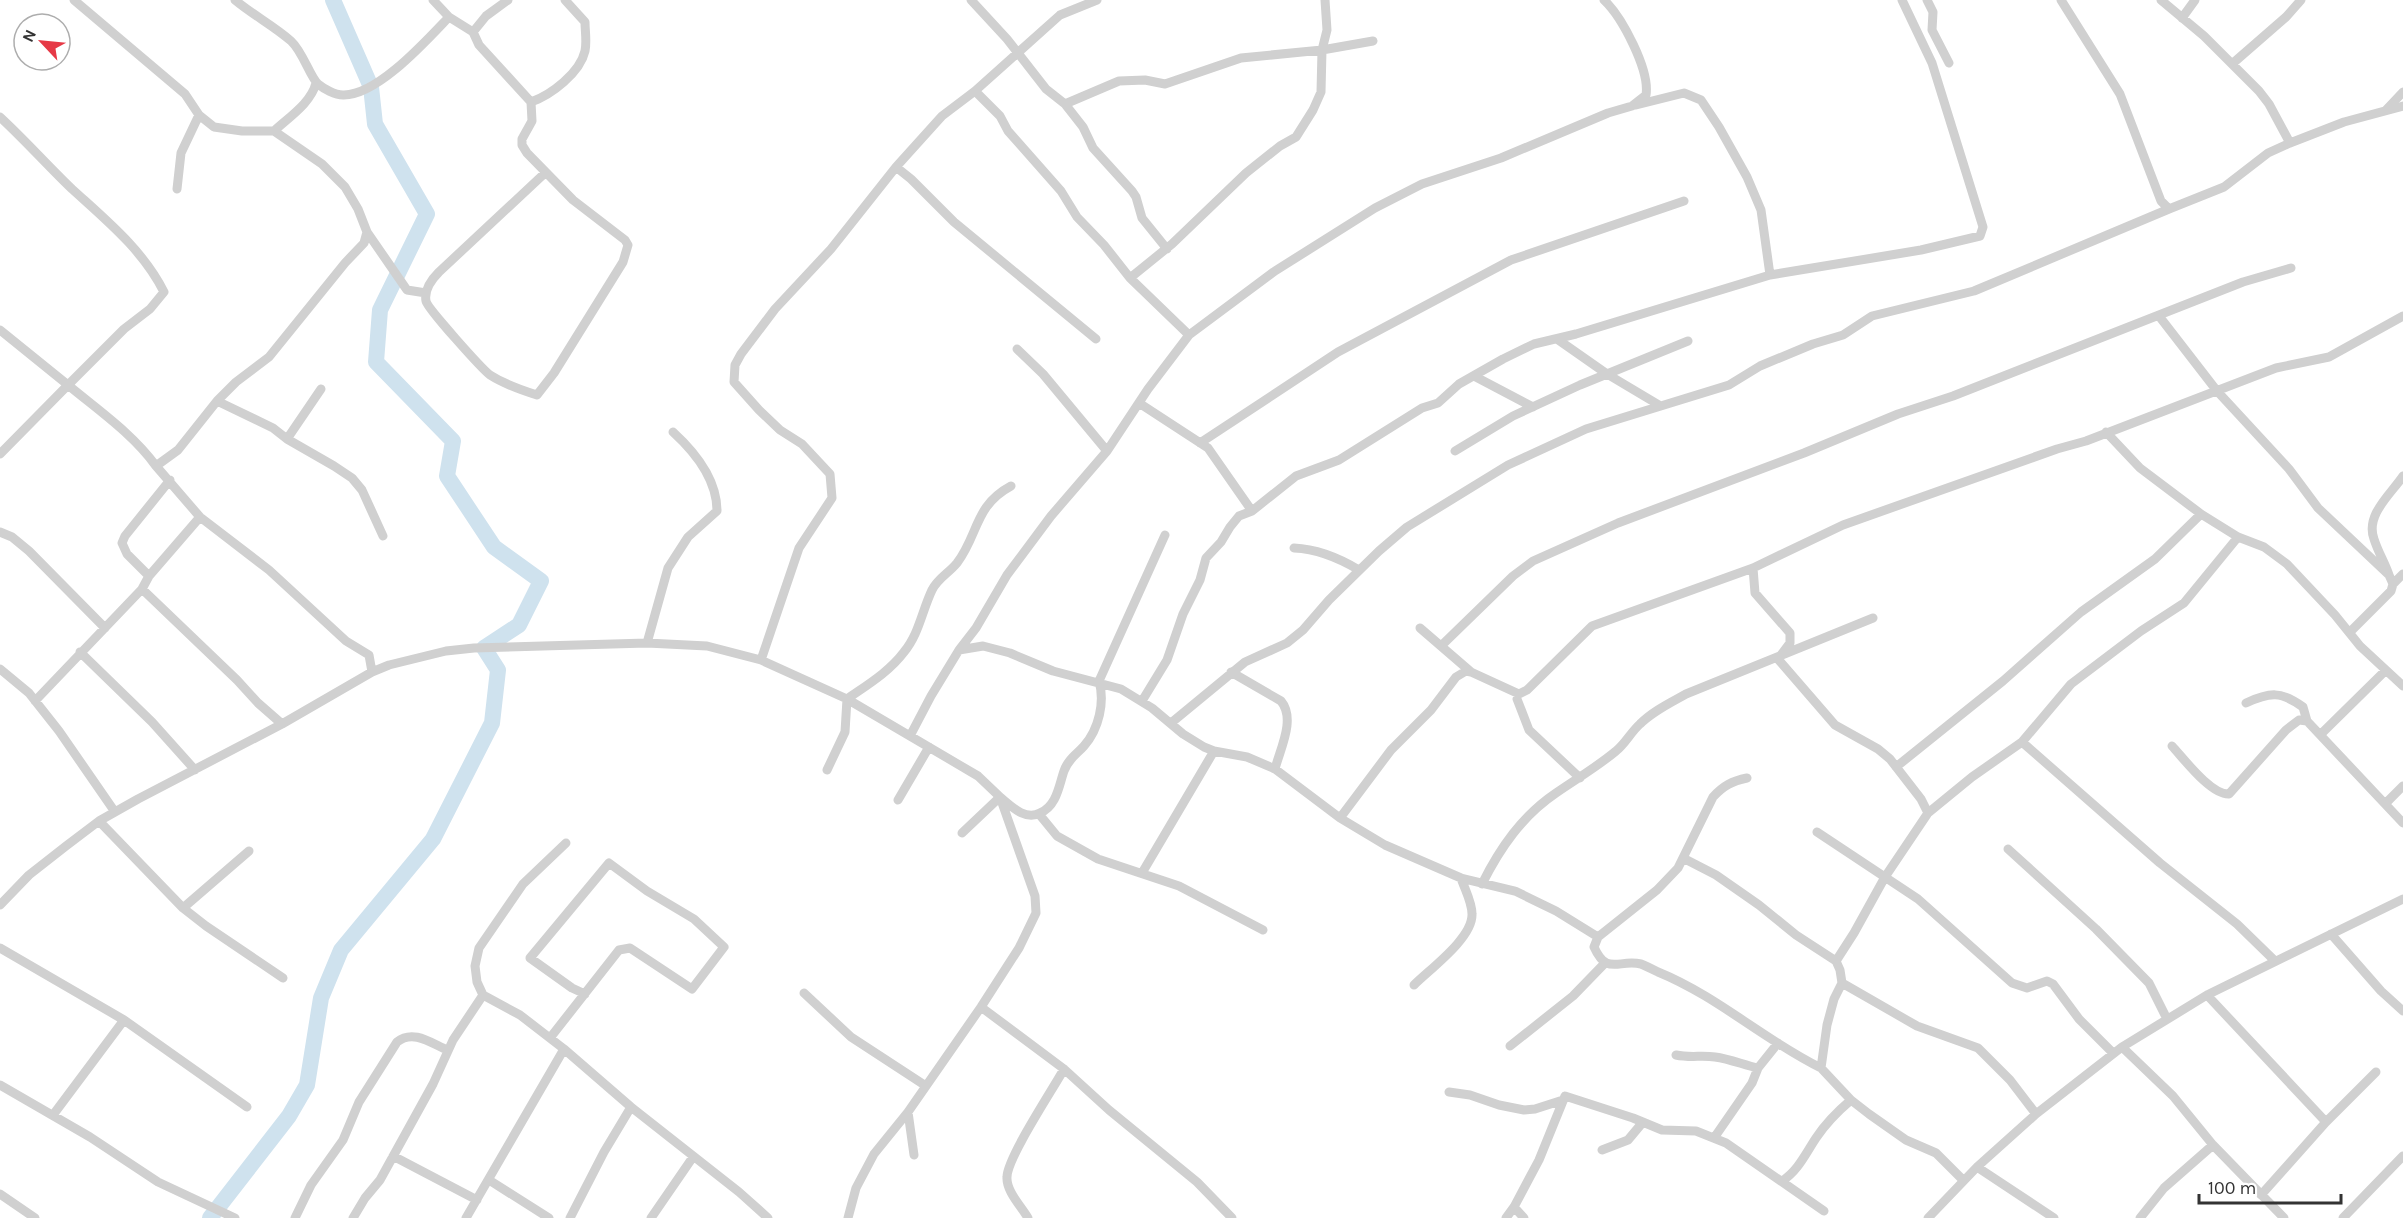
<svg xmlns="http://www.w3.org/2000/svg" width="2403" height="1218" font-family="Karla,sans-serif">
  <style>
    .lines { fill: none; stroke-linecap: round; stroke-linejoin: round }
    .river { stroke: #cfe2ee; stroke-width: 16 }
    .street { stroke: #d0d0d0; stroke-width: 9 }
  </style>
  <rect width="100%" height="100%" fill="#fff"/>
  <g class="lines">
    <!-- river -->
    <path class="river" d="M210,1218L289,1116L307,1085L321,998L341,950L433,839L492,723L498,670L484,648L519,625L541,581L494,547L447,476L453,441L376,362L380,310L427,214L375,124L371,87L333,0"/>
    <!-- street -->
    <path class="street" d="M235,0C253,15 274,26 291,41C303,52 310,77 318,84C324,89 335,95 343,95C377,96 426,41 449,17
      M433,0L449,17L473,32L479,45L531,102L532,121L522,139V145L527,153L573,200L625,240L628,245L623,262L554,373L537,395C521,390 504,384 490,375C482,369 427,308 426,301C424,290 432,279 439,272L545,173
      M971,0L1007,39L1046,89L1065,104L1083,127L1093,148L1132,191L1136,197L1142,218L1167,249
      M1927,0L1933,12L1932,30L1949,63
      M2061,0L2120,94L2161,201L2169,209L2224,187L2268,153L2290,143L2344,122L2403,106
      M2161,0L2204,36L2259,91L2269,104L2290,143
      M2182,18L2195,0
      M473,32L486,16L508,0
      M2232,64L2286,17L2301,0
      M975,91L1000,116L1008,131L1061,191L1077,217L1104,245L1130,278L1189,335
      M531,102C551,95 580,73 585,51C587,42 585,31 585,22L565,0
      M1065,104L1119,81L1145,80L1165,84L1241,58L1322,50L1373,41
      M1636,105L1684,93L1701,100L1719,127L1747,177L1761,210L1770,275
      M2386,110L2403,92
      M0,117C25,140 47,165 72,189C106,220 143,250 164,292L150,309L124,329L68,385C98,410 133,434 156,466L178,450L217,401L236,382L269,357L345,263L364,243L367,232L358,209L345,187L322,164L274,131H242L214,127L199,115L185,94L74,0
      M274,131C289,117 311,103 316,83
      M896,167L911,179L954,222L1096,339
      M177,189L181,153L199,115
      M367,232L407,290L426,293
      M1130,278L1172,244L1246,173L1280,146L1296,137L1313,110L1321,92L1322,50L1327,30L1325,0
      M2159,316L2217,391L2289,469L2318,508L2389,575L2393,584L2391,591L2350,632
      M0,330L68,385L0,454
      M1557,339L1607,374L1659,405
      M1017,349L1043,374L1107,451
      M1474,376L1533,407
      M217,401L273,428L287,439L334,466L352,478L362,490L383,536
      M1139,403L1208,448L1252,511
      M2106,432L2140,468L2201,514L2238,537L2264,547L2287,564L2335,615L2360,646L2403,686
      M287,439L321,389
      M1200,443L1338,352L1511,260L1684,201
      M1455,451L1513,416L1580,385L1688,341
      M156,466L200,517L269,570L346,641L369,655L372,672
      M0,532L12,537L29,551L105,628
      M1294,548C1318,549 1339,558 1359,570
      M1753,568L1755,593L1790,633V643L1781,655
      M2389,575C2385,563 2378,552 2374,539C2365,515 2391,494 2403,476
      M149,576L127,554L122,543L125,536L170,480
      M2393,584L2403,574
      M142,589L237,680L258,703L282,724
      M1420,628L1471,672L1519,694L1527,690L1592,626L1753,568L1843,525L2057,449L2086,441L2276,368L2329,357L2403,316
      M647,643L668,568L688,537L717,511C717,479 696,453 673,432
      M1441,646L1513,576L1533,561L1618,523L1804,453L1898,414L1953,396L2243,282L2291,268
      M959,650L983,646L1010,653L1053,671L1121,689L1152,708L1183,734L1204,747L1214,751L1247,757L1275,769L1340,818L1385,845L1461,878L1515,891L1556,911L1598,937
      M80,652L152,722L195,770
      M1777,658L1835,725L1878,749L1890,759L1921,799L1928,813
      M761,660L799,548L832,498L830,474L802,444L780,430L759,410L734,382L735,365L741,354L775,309L831,249L896,167L942,116L975,91L1060,15L1097,0
      M0,669L29,693L59,731L115,812
      M1231,672L1281,701C1296,719 1280,749 1275,769
      M1517,699L1529,730L1580,778
      M35,701L142,589L149,576L200,517
      M1142,701L1167,660L1183,614L1200,580L1206,558L1221,542L1230,527L1239,516L1252,511L1296,476L1339,460L1422,408L1438,403L1459,384L1503,359L1534,344L1576,334L1770,275L1921,250L1980,236L1983,227L1932,63L1902,0
      M2246,703C2270,692 2281,691 2303,707L2307,721
      M1171,723L1245,662L1287,643L1303,630L1329,600L1379,551L1407,527L1508,465L1586,429L1729,385L1760,366L1813,344L1843,335L1872,316L1974,291L2169,209
      M2321,734L2385,671
      M910,736L931,696L959,650L976,628L1007,575L1051,516L1107,451L1148,389L1189,335L1275,271L1375,208L1422,184L1501,158L1608,113L1632,106L1646,95C1650,70 1622,17 1604,0
      M2022,742L2160,863L2237,924L2275,961
      M2172,746C2184,759 2211,795 2229,794L2286,730L2299,720L2307,721L2403,823
      M1896,767L2003,681L2081,612L2155,559L2201,514
      M827,770L845,732L847,699C867,685 889,672 904,652C919,634 922,611 932,590C938,578 949,573 957,563C979,534 974,506 1011,486
      M1747,778C1732,781 1723,786 1713,797L1678,868L1657,890L1598,937L1594,947C1607,976 1618,959 1641,964C1646,966 1652,969 1658,972C1717,996 1764,1040 1821,1068
      M898,800L929,747
      M2386,803L2403,786
      M1039,814L1057,836L1098,859L1179,886L1263,930
      M1340,818L1391,750L1431,710L1456,677L1466,671L1471,672
      M99,821L183,908L206,926L283,978
      M1817,832L1918,899L2012,983L2027,988L2047,981L2053,984L2079,1019L2113,1053
      M962,833L1000,797C1011,806 1025,821 1040,813C1057,806 1059,785 1064,771C1068,759 1077,754 1084,746C1099,729 1105,702 1099,681L1165,535
      M566,843L523,884L479,948L475,966L477,982L483,995L520,1015L564,1049L631,1107L739,1192L768,1218
      M2008,849L2096,929L2149,983L2167,1019
      M1683,858L1716,875L1759,905L1796,935L1836,961L1840,970L1842,983L1834,999L1827,1025L1821,1068L1851,1100L1869,1114L1906,1140L1936,1153L1963,1180
      M1142,873L1214,751
      M1482,884C1500,848 1522,816 1556,793C1576,779 1597,767 1616,751C1625,744 1631,732 1640,724C1653,711 1670,703 1686,694L1873,618
      M0,905L29,875L66,846L99,821L138,799L282,724L372,672L389,665L446,651L474,648L647,643L707,646L761,660L847,699L978,776L1000,797L1035,896L1036,913L1019,948L981,1007L908,1112L874,1154L856,1188L848,1218
      M183,908L249,851
      M2331,934L2381,991L2403,1011
      M0,948L124,1020L247,1107
      M1836,961L1854,933L1885,877L1928,813L1972,777L2022,742L2071,684L2141,631L2184,603L2238,537
      M1842,983L1917,1026L1978,1048L2010,1080L2036,1114
      M1414,985C1430,969 1473,938 1472,914C1472,902 1465,890 1461,878
      M804,993L851,1037L926,1086
      M2207,995L2326,1122
      M981,1007L1064,1069L1109,1110L1197,1182L1232,1218
      M550,1038L619,950L630,948L692,989L724,947L694,919L647,891L609,863L530,958L572,988L585,994
      M1510,1046L1573,996L1605,963
      M2122,1047L2173,1096L2213,1145L2284,1218
      M1676,1055C1690,1058 1702,1055 1715,1057C1730,1059 1744,1065 1758,1068
      M0,1085L90,1137L158,1182L235,1218
      M1449,1092L1470,1095L1499,1105L1524,1110L1535,1109L1563,1100
      M908,1112L914,1155
      M53,1115L124,1020
      M1714,1138L1752,1083L1758,1068L1778,1043
      M1602,1150L1628,1140L1643,1122
      M393,1156L477,1200
      M1977,1167L2054,1218
      M489,1180L549,1218
      M1782,1181C1798,1171 1806,1153 1816,1138C1826,1123 1838,1111 1851,1100
      M0,1194L35,1218
      M2261,1195L2326,1122L2376,1072
      M1514,1207L1524,1218
      M295,1218L311,1185L343,1140L359,1102L397,1042C413,1029 431,1043 447,1050
      M353,1218L365,1198L380,1180L433,1084L453,1040L483,995
      M466,1218L564,1049
      M570,1218L604,1152L631,1107
      M651,1218L693,1157
      M1028,1218C1021,1206 1006,1191 1007,1177C1007,1158 1053,1089 1064,1069
      M1506,1218L1514,1207L1539,1160L1565,1096L1633,1118L1662,1130L1696,1131L1726,1143L1824,1211
      M1928,1218L1977,1167L2036,1114L2122,1047L2207,995L2403,899
      M2140,1218L2164,1188L2213,1145
      M2343,1218L2403,1156"/>
  </g>
  <!-- north arrow -->
  <g transform="translate(42 42) rotate(296)"><circle r="28" fill="#ffffff" stroke="#adadad" stroke-width="1.5"/>
  <path d="M0-4.5L10 22L0 15L-10 22Z" fill="#e63946"/>
  <text y="-9" font-size="16" font-weight="bold" text-anchor="middle" fill="#333333">N</text>
  </g>
  <!-- scale -->
  <path d="M2199 1194v9h142v-9" fill="none" stroke="#333333" stroke-width="3"/>
  <text x="2208" y="1194" font-size="18" fill="#333333" stroke="#ffffff" stroke-width="4.5" paint-order="stroke">100 m</text>
</svg>
